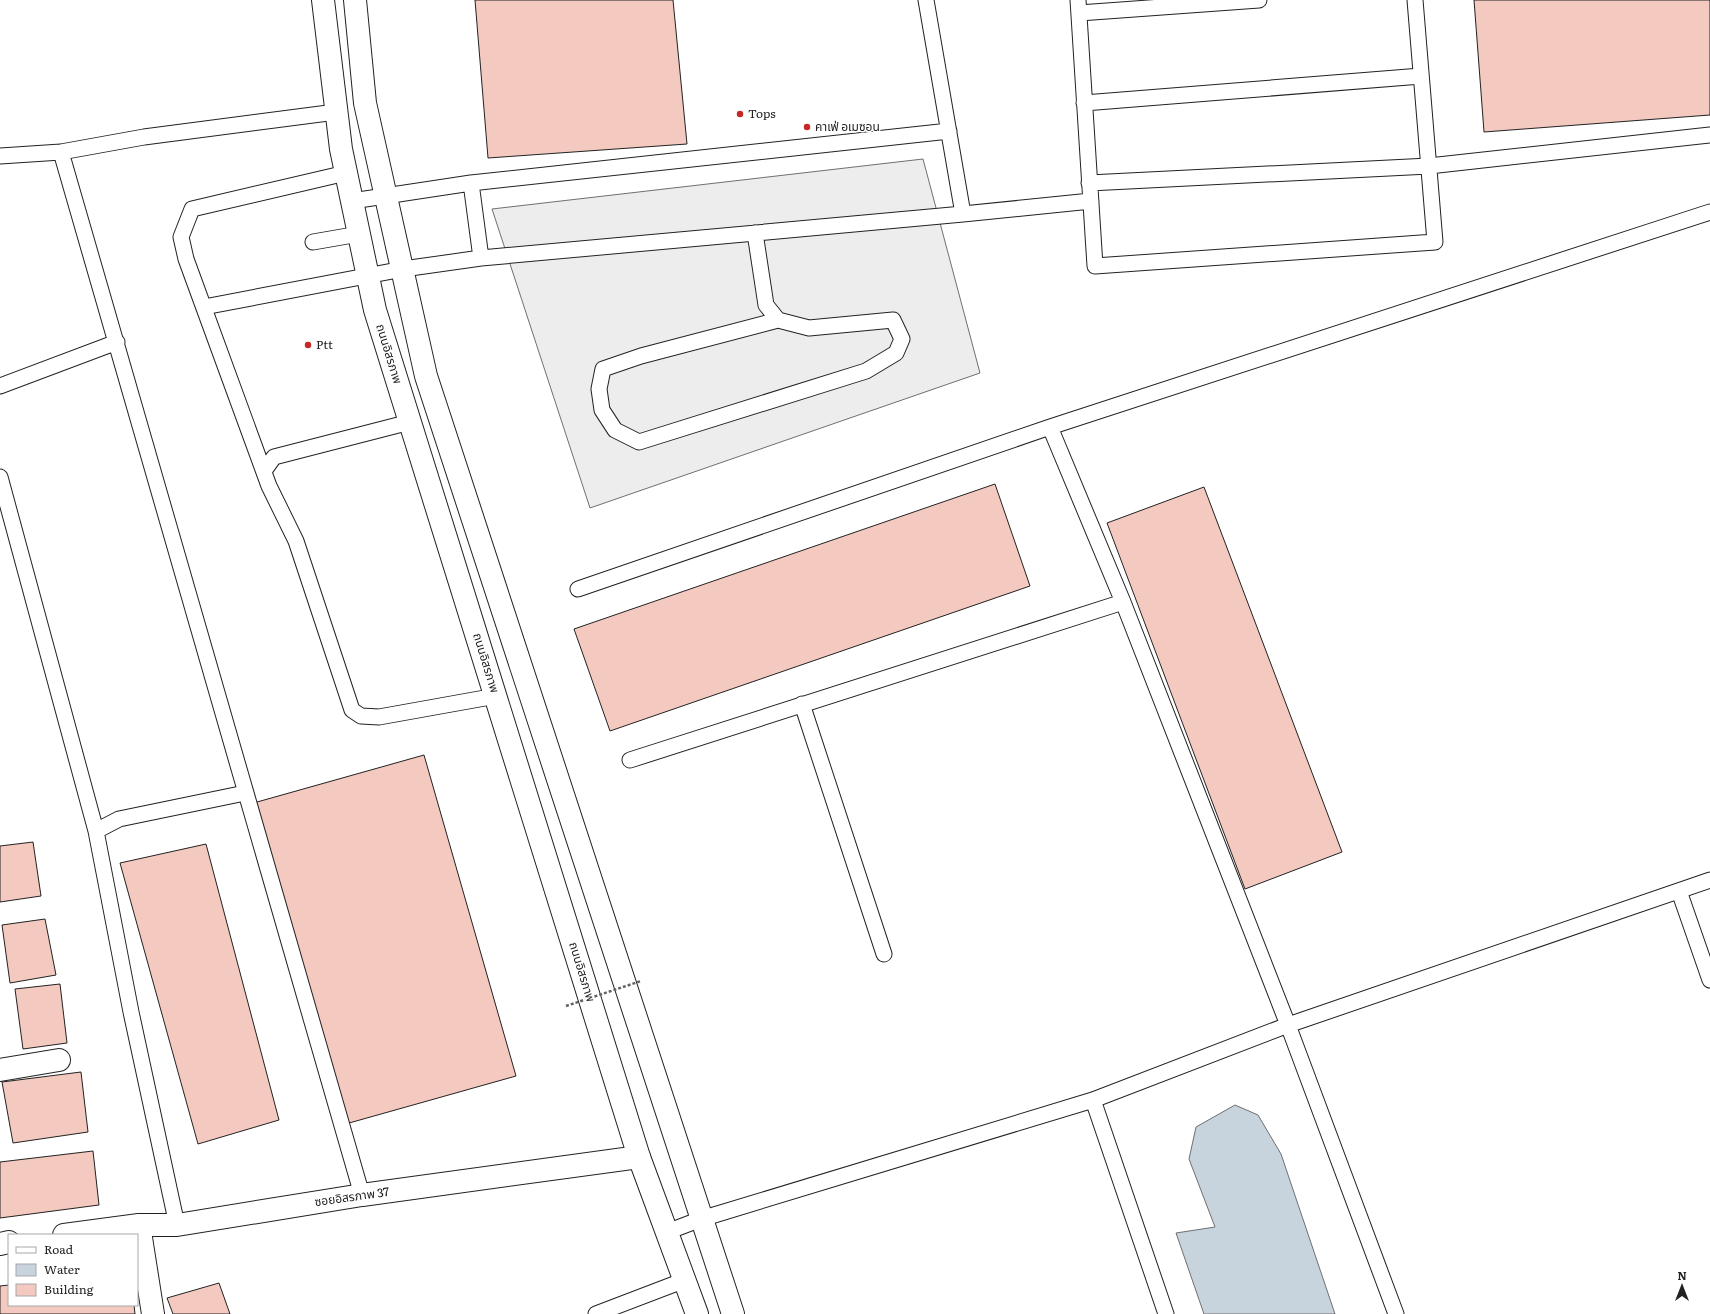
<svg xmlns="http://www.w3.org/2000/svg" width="1710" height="1314" font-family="Literata,'Noto Sans Thai',serif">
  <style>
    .parking { fill: #ededed; stroke: #6f6f6f }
    .water { fill: #c7d3dd; stroke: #6f6f6f }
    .building { fill: #f3c9c0; stroke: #222 }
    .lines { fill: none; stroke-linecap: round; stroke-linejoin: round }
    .lane-casing { stroke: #222; stroke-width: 17 }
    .street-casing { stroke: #222; stroke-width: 24 }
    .secondary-casing { stroke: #222; stroke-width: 24 }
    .lane { stroke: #fff; stroke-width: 15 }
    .street { stroke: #fff; stroke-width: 22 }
    .secondary { stroke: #fff; stroke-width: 22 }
    .path-bridge { stroke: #646464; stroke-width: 2.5; stroke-dasharray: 3 2; stroke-linecap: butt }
    .poi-dot { fill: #c62828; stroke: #fff; stroke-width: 1.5 }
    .labels { text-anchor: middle; stroke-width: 3; stroke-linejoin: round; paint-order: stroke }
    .poi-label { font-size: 12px; fill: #222; stroke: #fff; text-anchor: start }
    .street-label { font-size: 12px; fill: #222; stroke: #fff }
  </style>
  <rect width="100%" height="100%" fill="#fff"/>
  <!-- parking -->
  <path class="parking" d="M923,159L980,373L590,508L492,209Z"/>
  <!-- water -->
  <path class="water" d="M1235,1105L1258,1115L1281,1154L1335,1314H1204L1176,1233L1215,1227L1189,1159L1196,1127Z"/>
  <!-- building -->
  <path class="building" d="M475,0H673L687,144L488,158Z
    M1474,0H1710V115L1484,132Z
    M995,484L1030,586L610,731L574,629Z
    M1204,487L1342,852L1245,889L1107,523Z
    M424,755L516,1076L342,1125L250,804Z
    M33,842L41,896L0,902V846Z
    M206,844L279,1120L198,1144L120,863Z
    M45,919L56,975L10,983L2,925Z
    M60,984L67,1043L23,1049L15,989Z
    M81,1072L88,1132L13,1143L2,1082Z
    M93,1151L99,1205L0,1218V1162Z
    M219,1283L230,1314H173L167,1298Z
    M9,1285V1305H134L135,1314H0V1286Z"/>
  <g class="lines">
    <defs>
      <path id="lane" d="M926,0L963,214
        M1078,0L1095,266L1435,242L1415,0
        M1079,13L1259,0
        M1084,103L1421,76
        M61,152L362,1195
        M0,156L61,152L144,137L336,112
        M346,173L192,209L181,237L186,259L269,486L296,541L352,710L361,716L379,717L496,696
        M471,183L481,258
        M1089,183L1429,166L1710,135
        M352,201L471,183L949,131
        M755,233L766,305L778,320L809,328L893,320L902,339L896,353L866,371L639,442L615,430L602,410L599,389L603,369L641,356L778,320
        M313,242L359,234
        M204,307L403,269L481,258L963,214L1091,201
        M0,386L117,342
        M1050,427L1123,602L1288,1025L1396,1314
        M264,471L274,457L410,422
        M0,477L96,831L131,1012L177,1225
        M578,589L1050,427L1710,212
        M802,704L884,954
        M630,760L1123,602
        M96,831L119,819L245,793
        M1679,891L1710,980
        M1093,1100L1166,1314
        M667,1232L701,1219L1093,1100L1288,1025L1710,880
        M596,1314L685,1280"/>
      <path id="street" d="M0,1070L59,1060
        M139,1225L153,1314
        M64,1235L139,1225H177L362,1195L639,1157
        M0,1244L9,1242"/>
      <path id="secondary" d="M323,0L341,149L375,310L639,1157L697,1314
        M355,0L365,103L426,376L733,1314"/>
    </defs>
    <!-- lane casing -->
    <use href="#lane" class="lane-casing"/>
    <!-- street casing -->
    <use href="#street" class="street-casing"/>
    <!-- secondary casing -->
    <use href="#secondary" class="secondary-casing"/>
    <!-- lane -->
    <use href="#lane" class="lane"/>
    <!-- street -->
    <use href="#street" class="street"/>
    <!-- secondary -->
    <use href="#secondary" class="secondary"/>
    <!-- path-bridge -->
    <path class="path-bridge" d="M566,1006L641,981"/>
  </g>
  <!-- markers -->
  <g class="poi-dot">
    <circle cx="740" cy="114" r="4"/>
    <circle cx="807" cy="127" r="4"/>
    <circle cx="308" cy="345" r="4"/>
  </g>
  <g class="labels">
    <!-- poi labels -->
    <g class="poi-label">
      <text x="748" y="118">Tops</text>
      <text x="815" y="131">คาเฟ่ อเมซอน</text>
      <text x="316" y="349">Ptt</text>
    </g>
    <!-- street labels -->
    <g class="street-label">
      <text transform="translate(389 354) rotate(73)" y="4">ถนนอิสรภาพ</text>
      <text transform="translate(486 663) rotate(73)" y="4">ถนนอิสรภาพ</text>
      <text transform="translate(582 972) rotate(73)" y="4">ถนนอิสรภาพ</text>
      <text transform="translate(352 1197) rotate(-8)" y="4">ซอยอิสรภาพ 37</text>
    </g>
  </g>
  <!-- legend -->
  <rect x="8" y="1234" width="130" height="72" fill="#ffffff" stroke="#a7a7a7"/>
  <rect x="16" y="1247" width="20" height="6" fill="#ffffff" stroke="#a7a7a7"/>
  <text x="44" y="1254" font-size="12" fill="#222222">Road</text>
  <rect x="16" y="1264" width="20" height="12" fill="#c7d3dd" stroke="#a7a7a7"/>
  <text x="44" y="1274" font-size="12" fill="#222222">Water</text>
  <rect x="16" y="1284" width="20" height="12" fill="#f3c9c0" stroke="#a7a7a7"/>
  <text x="44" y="1294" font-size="12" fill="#222222">Building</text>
  <!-- north arrow -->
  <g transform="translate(1682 1286)" stroke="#ffffff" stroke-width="3" paint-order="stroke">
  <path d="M0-3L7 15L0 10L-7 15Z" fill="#222222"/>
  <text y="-6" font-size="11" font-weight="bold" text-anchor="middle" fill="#222222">N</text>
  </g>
</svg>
